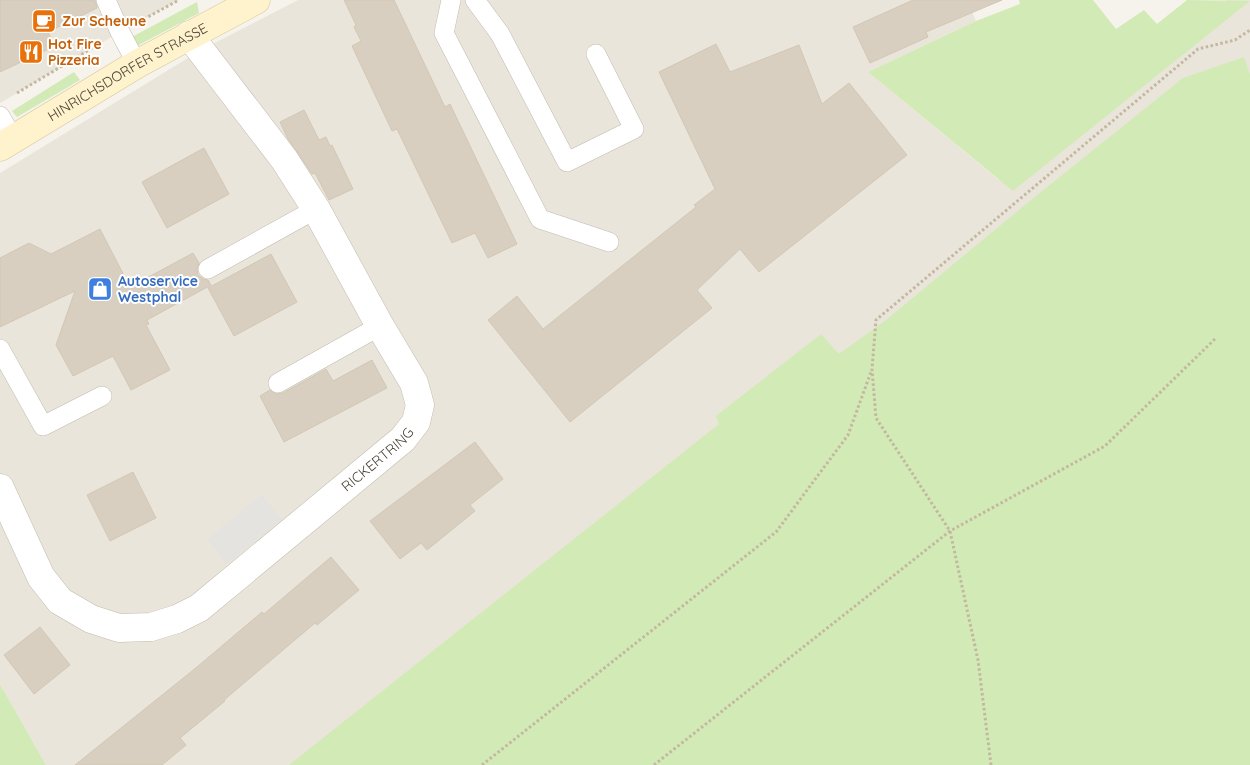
<svg xmlns="http://www.w3.org/2000/svg" width="1250" height="765" font-family="Quicksand,sans-serif">
  <style>
    .residential { fill: #eae5da }
    .green { fill: #d2eab5 }
    .parking { fill: #e5e3e0 }
    .building { fill: #d8cfc1; stroke: #d3c7b4 }
    .lines { fill: none; stroke-linecap: round; stroke-linejoin: round }
    .lane-casing { stroke: #c2bbae; stroke-width: 20 }
    .street-casing { stroke: #c2bbae; stroke-width: 29 }
    .secondary-casing { stroke: #d6c79b; stroke-width: 29 }
    .path { stroke: #c4b79f; stroke-width: 3; stroke-dasharray: 2.5 2.5; stroke-linecap: butt }
    .lane { stroke: #fff; stroke-width: 19 }
    .street { stroke: #fff; stroke-width: 28 }
    .secondary { stroke: #fff3cd; stroke-width: 28 }
    .labels { text-anchor: middle; stroke-width: 4; stroke-linejoin: round; paint-order: stroke }
    .food-label { font-size: 14px; font-weight: bold; fill: #c56008; stroke: #fff; text-anchor: start }
    .street-label { font-size: 14px; fill: #4b4439; stroke: #fff }
    .shop-label { font-size: 14px; font-weight: bold; fill: #366cbe; stroke: #fff; text-anchor: start }
  </style>
  <rect width="100%" height="100%" fill="#f6f3ec"/>
  <!-- residential -->
  <path class="residential" d="M0,0H179L120,32L0,103Z
    M298,0H967L976,21L868,72L999,180L1226,0H1250V765H46L0,684V173L201,50Z"/>
  <!-- green -->
  <path class="green" d="M1019,0H1093L1116,29L1144,10L1157,24L1187,0L1250,1L1013,191L868,72L976,21L1020,4Z
    M197,2L199,13L135,47L130,38Z
    M1244,57L1250,75V765H289L719,424L716,416L821,334L839,354L886,320L1026,204L1183,78Z
    M74,72L80,80L17,117L12,111Z
    M0,684L42,758L46,765H0Z"/>
  <!-- parking -->
  <path class="parking" d="M262,494L282,519L226,564L207,539Z"/>
  <!-- building -->
  <path class="building" d="M0,0H95L97,8L48,32L55,46L0,72Z
    M344,0H394L445,107L450,104L517,244L488,258L475,233L452,243L397,129L392,131L352,46L361,41L354,27L356,25Z
    M913,0H1002L926,32L928,37L870,63L853,27Z
    M716,44L730,72L799,45L822,104L849,83L907,155L759,272L740,249L697,290L712,308L570,422L488,320L517,296L543,329L696,207L694,205L715,189L659,72Z
    M304,110L319,140L326,137L330,146L332,145L353,189L329,200L315,173L312,174L288,139L280,122Z
    M204,148L229,194L167,228L142,182Z
    M100,229L130,287L193,253L199,263L197,269L198,275L203,279L208,280L211,285L147,320L149,324L146,325L170,370L131,390L113,356L73,376L56,345L75,291L0,327V258L29,243L51,254Z
    M271,254L297,302L234,336L208,288Z
    M372,360L387,388L284,442L260,396L270,390L277,394L283,393L326,369L333,381Z
    M475,442L503,479L470,505L475,511L427,550L421,543L400,559L370,521Z
    M133,472L156,518L110,541L87,495Z
    M331,557L359,590L317,625L315,623L224,700L225,701L180,738L186,745L162,765H75L197,667L262,612L264,614Z
    M40,627L70,665L34,694L4,655Z"/>
  <g class="lines">
    <defs>
      <path id="lane" d="M106,0L120,32L137,64
        M451,0L444,33L540,219L609,242
        M475,0L500,34L567,162L634,129L596,54
        M0,116L13,139
        M208,269L316,209
        M0,349L43,426L102,396
        M278,383L380,326"/>
      <g id="street">
        <path id="s1" d="M0,488L41,577L60,601L91,619L119,628L151,627L177,619L199,608L403,439L416,422L420,405L414,383L380,326L316,209L284,159L189,35"/>
      </g>
      <g id="secondary">
        <path id="s2" d="M0,147L137,64L256,0"/>
      </g>
    </defs>
    <!-- lane casing -->
    <use href="#lane" class="lane-casing"/>
    <!-- street casing -->
    <use href="#street" class="street-casing"/>
    <!-- secondary casing -->
    <use href="#secondary" class="secondary-casing"/>
    <!-- path -->
    <path class="path" d="M144,19L179,0
      M17,93L97,45
      M482,765L776,532L848,435L871,372
      M654,765L950,531L1105,446L1215,339
      M991,765L978,660L950,531L876,418L872,369L876,320L1198,49L1235,40L1250,30"/>
    <!-- lane -->
    <use href="#lane" class="lane"/>
    <!-- street -->
    <use href="#street" class="street"/>
    <!-- secondary -->
    <use href="#secondary" class="secondary"/>
  </g>
  <!-- icons -->
  <defs>
    <symbol id="cafe-square" viewBox="-11 -11 22 22"><rect x="-9" y="-9" width="18" height="18" rx="4" fill="#e8710a" stroke="#fff"/><path d="M-5.5-4.5H6V0H3Q3 3.5 0 3.5H-2.5Q-5.5 3.5-5.5 0ZM3-3.2v2h1.7v-2ZM-6 4.5H4V6H-6Z" fill="#fff"/></symbol>
    <symbol id="restaurant-square" viewBox="-11 -11 22 22"><rect x="-9" y="-9" width="18" height="18" rx="4" fill="#e8710a" stroke="#fff"/><path d="M-5-6h1v4h1v-4h1v4h1v-4h1v5L-1.5 .5V6h-2V.5L-5-1ZM5-6V6H3V1.5H1.5Q1.5-4 5-6Z" fill="#fff"/></symbol>
    <symbol id="shop-square" viewBox="-11 -11 22 22"><rect x="-9" y="-9" width="18" height="18" rx="4" fill="#3f7fe0" stroke="#fff"/><path d="M-5-2.5h2.3a2.7 3.5 0 0 1 5.4 0H5L5.5 6h-11ZM-1.5-2.5h3a1.5 2.3 0 0 0-3 0Z" fill="#fff"/></symbol>
  </defs>
  <g fill-rule="evenodd">
    <use href="#cafe-square" x="30" y="7" width="28" height="28"/>
    <use href="#restaurant-square" x="17" y="38" width="28" height="28"/>
    <use href="#shop-square" x="86" y="275" width="28" height="28"/>
  </g>
  <g class="labels">
    <!-- food labels -->
    <g class="food-label">
      <text x="62" y="26">Zur Scheune</text>
      <text x="48" y="49">Hot Fire<tspan x="48" dy="16">Pizzeria</tspan></text>
    </g>
    <!-- street labels -->
    <g class="street-label">
      <text dy="5" stroke="none"><textPath href="#s2" startOffset="148">HINRICHSDORFER STRASSE</textPath></text>
      <text dy="5" stroke="none"><textPath href="#s1" startOffset="510">RICKERTRING</textPath></text>
    </g>
    <!-- shop labels -->
    <g class="shop-label">
      <text x="118" y="286">Autoservice<tspan x="118" dy="16">Westphal</tspan></text>
    </g>
  </g>
</svg>
